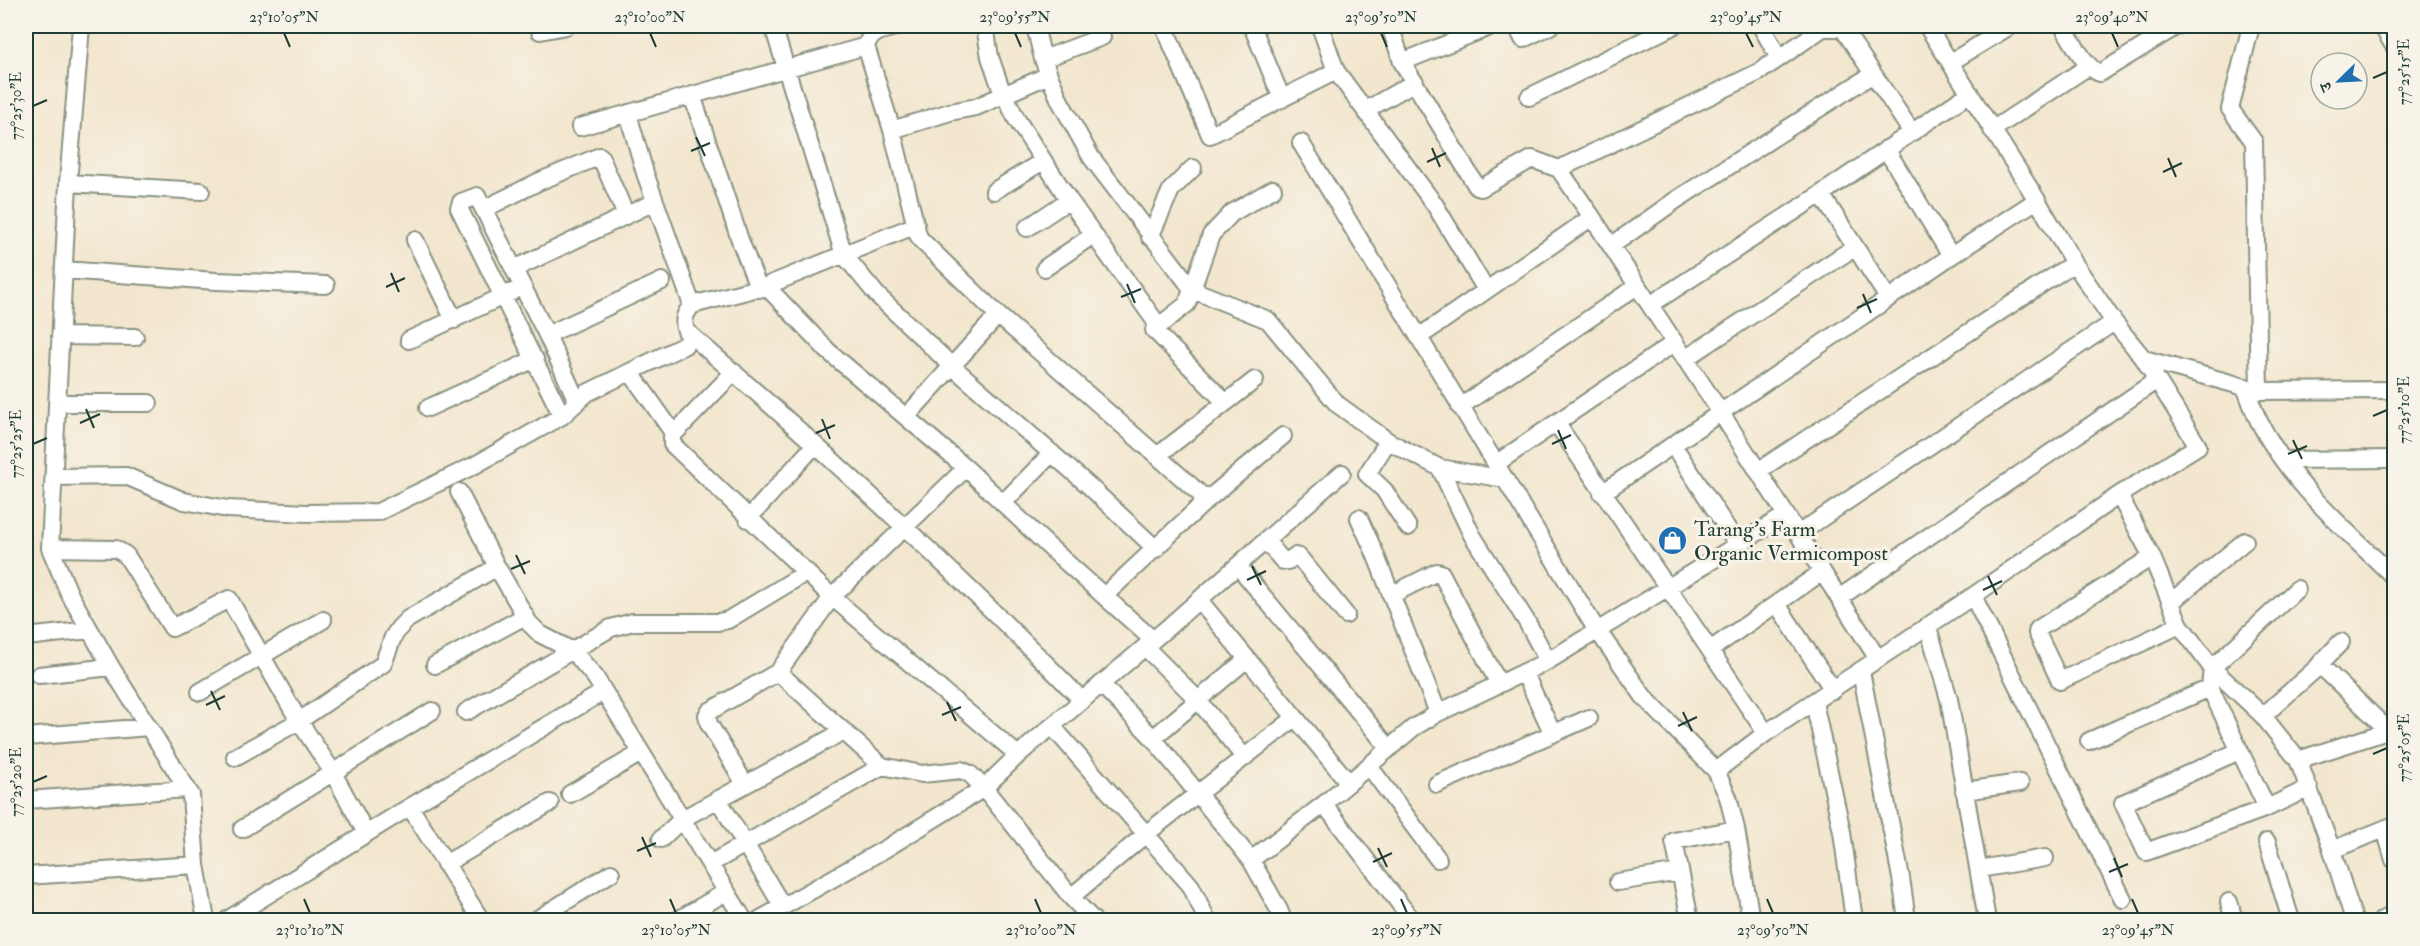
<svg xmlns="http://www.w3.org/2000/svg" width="2420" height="946" font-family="'IM FELL Double Pica','Noto Serif Devanagari',serif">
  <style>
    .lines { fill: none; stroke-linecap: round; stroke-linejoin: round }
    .minor-casing { stroke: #899281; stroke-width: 20 }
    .minor { stroke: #fff; stroke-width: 16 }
    .ticks { fill: none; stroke: #1f3d34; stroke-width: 2 }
    .labels { text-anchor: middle; stroke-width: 6; stroke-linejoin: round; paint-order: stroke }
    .poi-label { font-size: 21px; fill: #1f3d34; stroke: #f7f3e8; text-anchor: start }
    .neatline { fill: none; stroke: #1f3d34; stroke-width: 2 }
    .ticks-label { font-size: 15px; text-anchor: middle; fill: #1f3d34 }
  </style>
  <rect width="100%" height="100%" fill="#f7f3e8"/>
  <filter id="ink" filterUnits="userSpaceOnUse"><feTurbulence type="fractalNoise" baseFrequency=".0167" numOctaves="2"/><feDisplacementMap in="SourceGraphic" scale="12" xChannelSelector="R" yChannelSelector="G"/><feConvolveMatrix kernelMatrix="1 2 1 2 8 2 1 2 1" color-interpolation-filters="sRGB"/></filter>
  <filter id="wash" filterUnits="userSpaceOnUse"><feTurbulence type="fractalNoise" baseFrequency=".008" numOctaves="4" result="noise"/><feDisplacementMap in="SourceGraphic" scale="24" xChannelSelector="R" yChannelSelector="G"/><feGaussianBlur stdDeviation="1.35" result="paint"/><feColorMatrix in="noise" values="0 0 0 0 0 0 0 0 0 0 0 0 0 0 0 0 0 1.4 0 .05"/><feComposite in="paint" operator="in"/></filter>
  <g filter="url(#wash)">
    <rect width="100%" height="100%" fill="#f3e6ce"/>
  </g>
  <g filter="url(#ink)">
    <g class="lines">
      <defs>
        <path id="minor" d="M81,26L68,183L50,548L70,595L111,667L191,795L196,865L206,920
          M773,26L844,255L877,295L952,366L1088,485L1156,549
          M985,26L990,57L1000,86L1017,120L1069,200L1158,325
          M1035,26L1043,59L1049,75L1060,101L1091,157L1193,290L1268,320L1337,404L1388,441L1440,468L1505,479
          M1164,26L1210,135L1336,71
          M1252,26L1282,99
          M1320,26L1336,71L1435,205L1486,290
          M1390,26L1402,62L1477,187L1481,188L1532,159L1559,169L1592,217L1721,413L1878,659
          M1517,26L1523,39L1550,26
          M1761,26L1779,58
          M2063,26C2070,38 2087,70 2100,73L2177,26
          M2251,26L2230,109L2254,142L2259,391
          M2382,26L2394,46
          M1842,27L1911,131
          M540,31L566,26
          M866,46C870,31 887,29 901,26
          M1043,59L1102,37
          M1402,62L1492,26
          M1951,62L2010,26
          M692,95L741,243L759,289
          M1529,97L1673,26
          M1366,110L1415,82
          M628,114L645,173L692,305
          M580,127L866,46L892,130L918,235L921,240L998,315L1207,500
          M892,130L950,112L976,107L1049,75
          M1992,130L2089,66
          M1301,143L1593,624L1644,697L1716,771L1728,797L1736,829L1751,920
          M1886,149L1951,256
          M1559,169L1759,72L1823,28L1857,26
          M68,183L201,191
          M994,191L1043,161
          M1821,194L1888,298
          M484,209L538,182L600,156L626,215
          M916,225L766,286L692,305C685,314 682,320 686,331C823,449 956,572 1082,700
          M1027,228L1069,200
          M1150,237L1171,190L1193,168
          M415,240L454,320
          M1611,246L1676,200L1873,74
          M1045,268L1093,235
          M514,269L646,206
          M64,270L216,281L326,285
          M766,286L828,351L966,468L1046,544L1153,640
          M1650,305L1821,194L1970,93
          M547,335L662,281
          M60,336L135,337
          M1419,337L1592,217
          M409,340L512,292
          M1685,359L1855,247
          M2144,359L2259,391L2394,390
          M734,372L672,436V444L832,597L1018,755
          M631,373L674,434
          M2245,387C2250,399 2254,413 2261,425C2293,486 2346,530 2394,577
          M1225,402L1154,330L1187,304L1211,235L1232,213L1273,189
          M57,403H149
          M1460,407L1637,286
          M428,408L535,359
          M562,416L459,208L461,202L477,196L547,335L577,401
          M907,416L998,315
          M1557,424L1766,733
          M1388,441L1367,474L1384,490L1408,527
          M1673,445L1738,545
          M1157,456L1255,380
          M2283,460L2394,459
          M1497,463L1674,343
          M1440,468L1472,535L1527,622L1548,661
          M1758,471L2074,263
          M54,477L126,476L184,501L228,509L307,513L378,512L475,465L562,416L587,393L685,345
          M459,492L497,567L529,623L540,634L573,651L595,677L744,920
          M1602,493L1951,256L2037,200
          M2119,495L2152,557L2180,625L2212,668L2210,688L2267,808
          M1003,503L1052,453
          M1359,518L1374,551L1438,713
          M748,519L814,446
          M1798,534L2114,322
          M1266,541L1283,561H1288L1295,556L1299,557L1346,615
          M50,548L116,549L126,555L172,628L229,599L299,721L332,771L366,833
          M2152,557L2038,629L2037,633L2060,681L2180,625
          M1238,566L1389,748
          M2297,589L2212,668L2263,716L2298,760L2332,850L2354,920
          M1391,595L1437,572L1441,573L1499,684
          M1104,596L1207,500L1283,436
          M1973,596L2123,899
          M1839,598L2157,380
          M1199,600L1349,783
          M2171,602L2245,541
          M1777,604L1833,690
          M1928,627L1949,699L1987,920
          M26,637L90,630
          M1145,647L1198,700L1244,757
          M1710,650L1822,572
          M435,665L525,616
          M2319,665L2341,642
          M1861,671L1901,878L1907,920
          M778,672L882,766
          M1524,672L1553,734
          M39,675L111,667
          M1101,684L1153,738L1251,860L1279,910L1283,920
          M200,692L323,620
          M1814,702L1842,832L1854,920
          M466,712L611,628L633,622H718L728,620L807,572
          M2263,716L2320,665L2389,731
          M1052,726L1191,886L1207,920
          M26,737L149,727
          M1153,738L1247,659
          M2089,741L2210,688
          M2239,751L2123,803L2146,852L2267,808L2309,788
          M235,757L299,721L383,664L393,637L399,628L408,619L497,567
          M2298,760L2394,729
          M1369,766L1438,859
          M1716,771L1766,733L1973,596L2119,495L2198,446L2144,359L2114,322L2074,263L2037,200L1927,26
          M745,784L709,724L707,715L710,711L778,672L832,597L966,468
          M1437,784L1589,718
          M1964,791L2020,783
          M570,794L641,753
          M718,799L783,907
          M26,800L187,789
          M1324,804L1412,920
          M410,807L481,920
          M242,829L432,711
          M2385,829L2394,860
          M661,839L682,819L844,731
          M2267,842L2291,920
          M2332,850L2394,825
          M1251,860L1324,804L1413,728L1438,713L1548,661L1786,515
          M445,864L550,803
          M710,864L882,766L922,774L961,770L970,774L984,788L1071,897L1093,920
          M1979,869L2045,858
          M26,876L196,865
          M1618,882L1680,872
          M1071,897L1147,833L1295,718
          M2229,902L2234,920
          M227,920L398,814L603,692
          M536,920L611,873
          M678,920L726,892
          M759,920L885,849L984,788L1018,755L1166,629L1342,473
          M1690,920L1674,841L1736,829
          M2382,920L2394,915"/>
      </defs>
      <!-- minor casing -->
      <use href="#minor" class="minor-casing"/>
      <!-- minor -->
      <use href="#minor" class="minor"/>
    </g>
  </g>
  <!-- ticks -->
  <path class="ticks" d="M284,33L290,47M650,33L656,47M1015,33L1021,47M1381,33L1387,47M1746,33L1753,47M2112,33L2118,47M2373,78L2387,72M33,106L47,100M696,137L705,156M1432,148L1440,167M691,151L710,143M2168,158L2176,177M1427,162L1446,153M2163,172L2182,163M391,273L399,292M1127,284L1135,303M386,287L405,278M1863,294L1871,313M1121,297L1141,289M1857,308L1877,299M86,409L94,428M2373,416L2387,410M822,419L830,439M80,423L100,414M1558,430L1566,449M816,433L835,425M2293,440L2302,459M33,444L47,438M1552,444L1571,435M2288,454L2307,446M516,555L525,574M1252,566L1261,585M511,569L530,561M1988,576L1997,595M1247,580L1266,571M1983,590L2002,581M211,691L220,710M947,702L956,721M206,705L225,696M1683,712L1692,731M942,715L961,707M1678,726L1697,717M2373,754L2387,748M33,782L47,776M642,837L651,857M1378,848L1387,867M637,851L656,843M2114,858L2122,877M1373,862L1392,853M2109,872L2128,864M304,899L310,913M670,899L676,913M1035,899L1041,913M1401,899L1407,913M1767,899L1773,913M2132,899L2138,913"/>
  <!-- icons -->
  <defs>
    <symbol id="shop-disc" viewBox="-11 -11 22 22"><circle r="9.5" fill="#1f6fb2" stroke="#f7f3e8"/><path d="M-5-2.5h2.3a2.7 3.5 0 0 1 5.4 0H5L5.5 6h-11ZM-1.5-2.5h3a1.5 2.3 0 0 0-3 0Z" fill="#fff"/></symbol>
  </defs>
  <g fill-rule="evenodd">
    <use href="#shop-disc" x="1656" y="524" width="33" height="33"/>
  </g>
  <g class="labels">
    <!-- poi labels -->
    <g class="poi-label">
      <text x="1694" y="536">Tarang's Farm<tspan x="1694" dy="24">Organic Vermicompost</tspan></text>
    </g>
  </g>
  <!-- margin -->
  <rect width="2420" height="946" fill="none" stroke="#f7f3e8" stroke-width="66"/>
  <!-- north arrow -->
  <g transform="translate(2339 81) rotate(246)"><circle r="28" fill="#f7f3e8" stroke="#a1aaa0" stroke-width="1.5"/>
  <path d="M0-4.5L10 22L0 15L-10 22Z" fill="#1f6fb2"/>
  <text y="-9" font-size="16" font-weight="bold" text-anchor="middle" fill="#1f3d34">उ</text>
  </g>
  <rect x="33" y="33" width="2354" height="880" class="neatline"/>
  <g class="ticks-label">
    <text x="284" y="22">23°10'05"N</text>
    <text x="650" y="22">23°10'00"N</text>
    <text x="1015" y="22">23°09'55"N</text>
    <text x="1381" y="22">23°09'50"N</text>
    <text x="1746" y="22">23°09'45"N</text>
    <text x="2112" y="22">23°09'40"N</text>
    <text transform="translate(2404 72) rotate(-90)" y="5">77°25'15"E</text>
    <text transform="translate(16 106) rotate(-90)" y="5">77°25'30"E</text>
    <text transform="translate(2404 410) rotate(-90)" y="5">77°25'10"E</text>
    <text transform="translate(16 444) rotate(-90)" y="5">77°25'25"E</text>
    <text transform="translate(2404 748) rotate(-90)" y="5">77°25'05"E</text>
    <text transform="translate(16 782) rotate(-90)" y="5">77°25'20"E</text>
    <text x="310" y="935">23°10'10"N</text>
    <text x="676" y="935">23°10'05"N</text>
    <text x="1041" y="935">23°10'00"N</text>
    <text x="1407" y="935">23°09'55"N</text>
    <text x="1773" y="935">23°09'50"N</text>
    <text x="2138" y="935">23°09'45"N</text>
  </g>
</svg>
